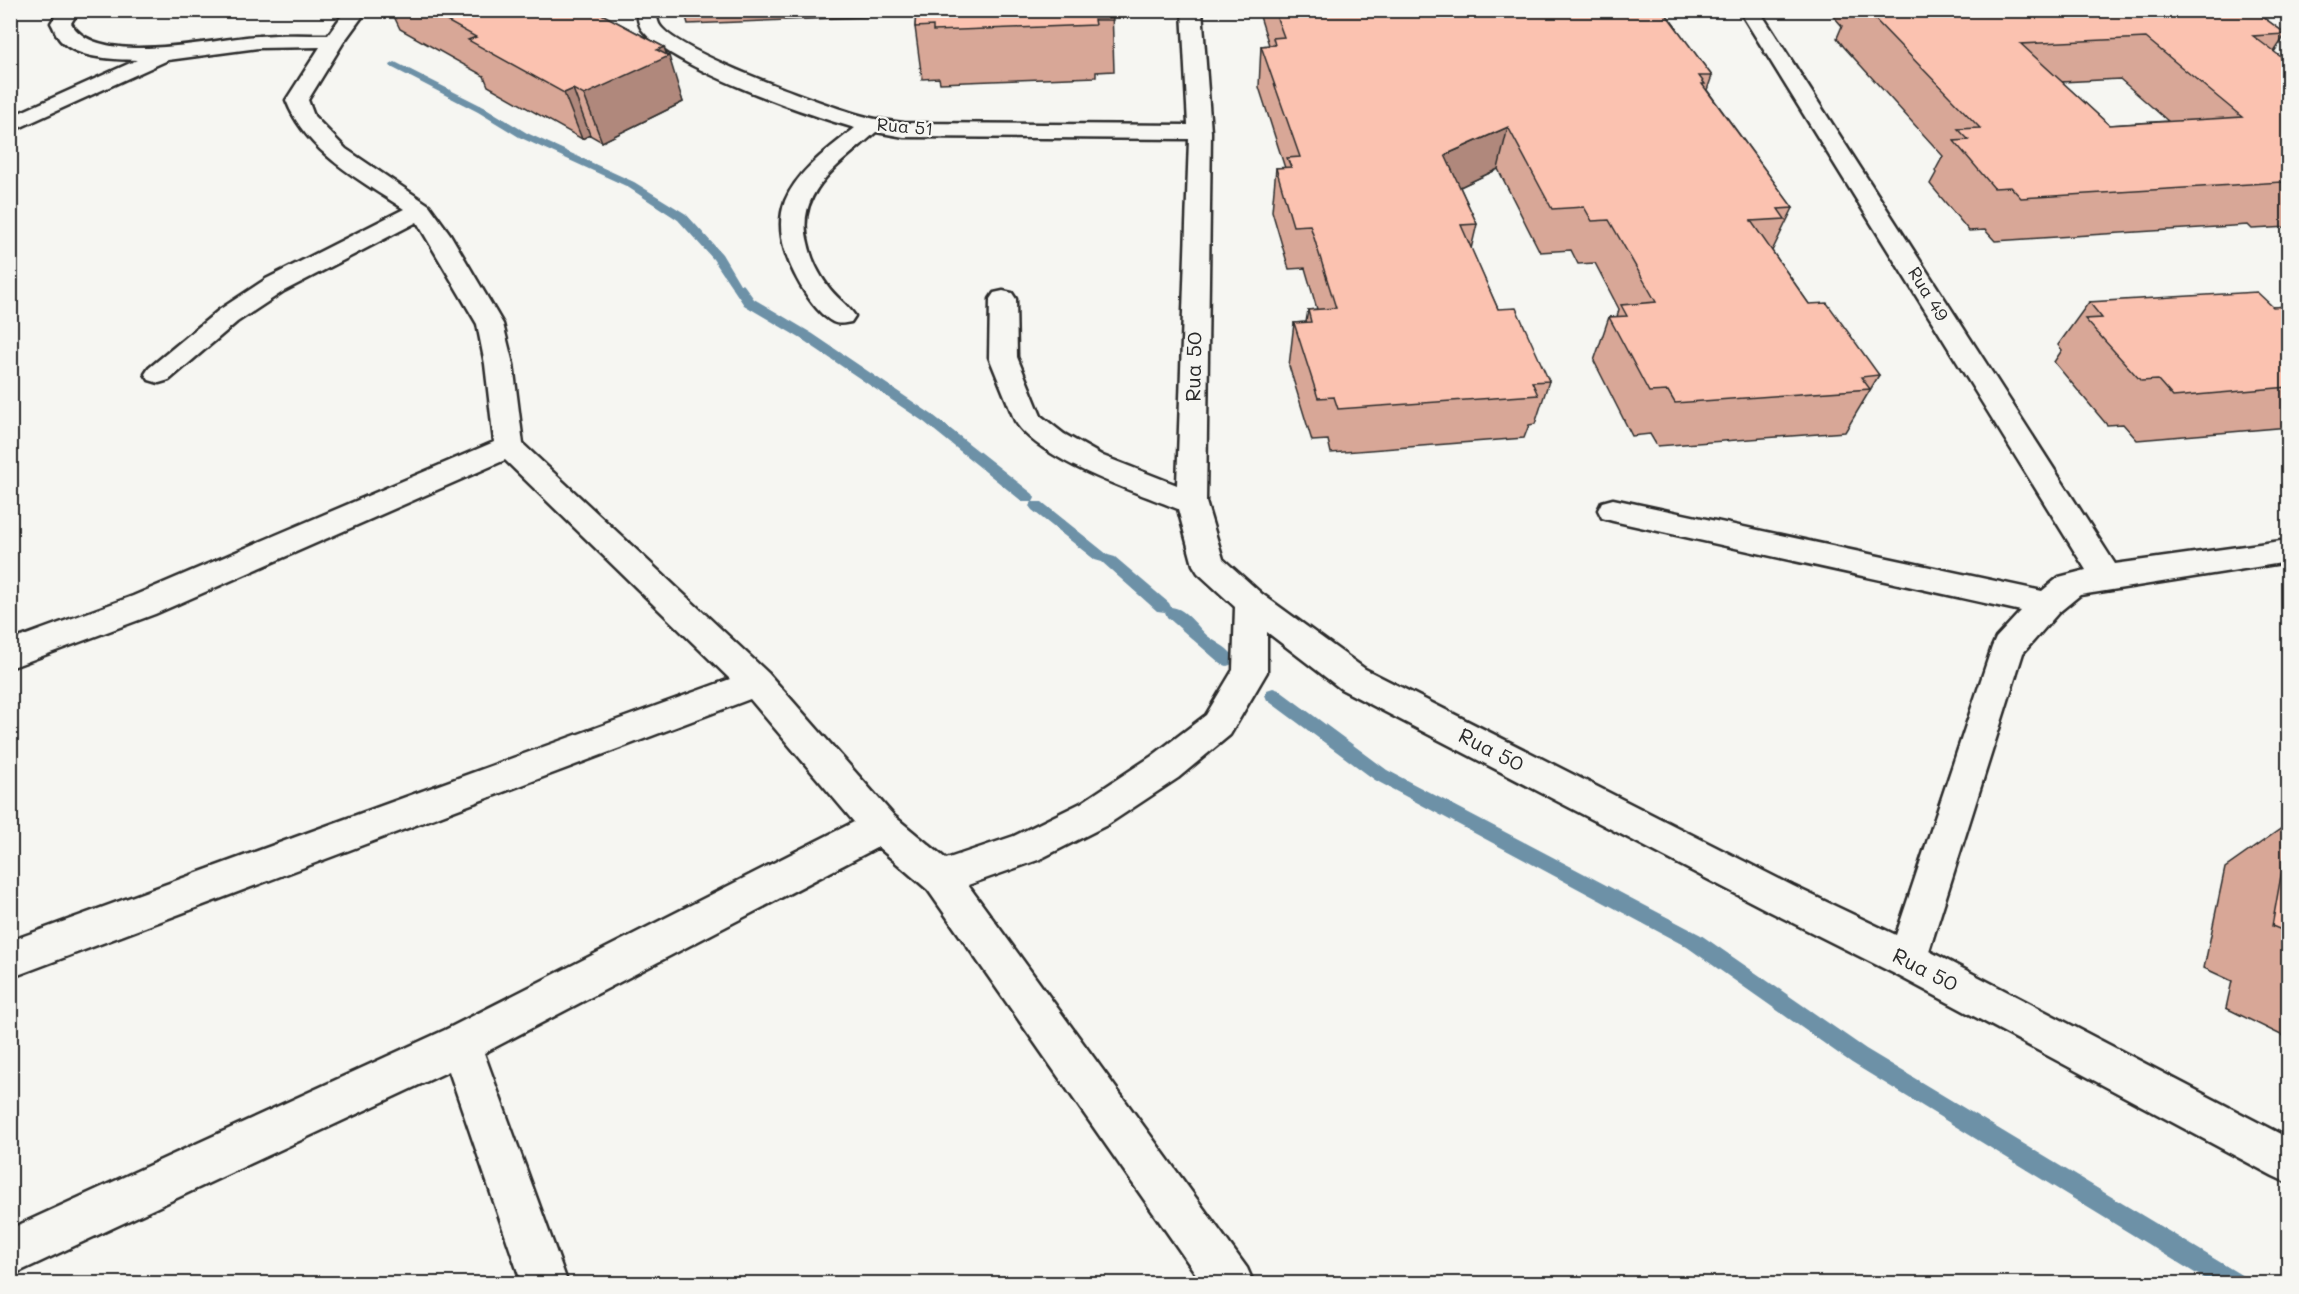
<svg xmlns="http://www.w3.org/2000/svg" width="2299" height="1294" font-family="Mali,sans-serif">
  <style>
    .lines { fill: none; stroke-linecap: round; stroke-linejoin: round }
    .stream { fill: #6d91a7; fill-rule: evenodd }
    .minor-casing { stroke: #2b2b2b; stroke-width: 5 }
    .minor { fill: #f6f6f2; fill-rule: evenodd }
    .wall { fill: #d8a797; stroke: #2b2b2b; stroke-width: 1.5; fill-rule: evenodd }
    .shaded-wall { fill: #b0887b; stroke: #2b2b2b; stroke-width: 1.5 }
    .building { fill: #fbc2b0; stroke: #2b2b2b; stroke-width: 1.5; fill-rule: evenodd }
    .labels { text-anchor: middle; stroke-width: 4.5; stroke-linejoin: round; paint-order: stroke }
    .far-street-label { font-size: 18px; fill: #2b2b2b; stroke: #f6f6f2 }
    .street-label { font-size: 21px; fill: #2b2b2b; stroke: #f6f6f2 }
  </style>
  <rect width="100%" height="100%" fill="#f6f6f2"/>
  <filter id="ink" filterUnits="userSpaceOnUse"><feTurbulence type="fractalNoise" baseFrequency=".0167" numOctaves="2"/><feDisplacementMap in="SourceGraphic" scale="12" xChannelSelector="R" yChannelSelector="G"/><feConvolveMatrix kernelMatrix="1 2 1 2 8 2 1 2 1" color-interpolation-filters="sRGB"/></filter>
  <g filter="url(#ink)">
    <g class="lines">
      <!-- stream -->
      <path class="stream" d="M395,62L486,108L527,133L634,182L686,214L722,254L740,284L744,285L754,299L813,334L934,416L1033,494L1035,498L1033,502H1042L1108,555L1115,557L1169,603L1171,607C1186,608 1198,628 1209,637C1218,644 1230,648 1235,659L1233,664L1227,666L1221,664L1167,617L1165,612L1157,611L1102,562L1095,560L1032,510L1029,506L1032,502H1023L924,422L803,340L744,305L713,259L678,220L626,186L519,137L478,112L391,67L390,65Z
        M1273,688L1279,690L1387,770L1701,935L1866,1049L2243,1276L2246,1284H2213L1852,1063L1687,947L1375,780L1267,700L1265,695L1267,690Z"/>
      <defs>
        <path id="minor" d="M59,10H79L71,23C97,69 215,38 259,36C282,34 305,35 328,35L346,10H367L343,43L308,100L314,116L346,149L429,205L450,234L503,324L513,364L523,444L768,673L894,816L946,859L1014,836L1081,803L1152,756L1206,715L1233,670L1235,607L1198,573L1193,565L1178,509C1134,491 1040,461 1015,421L989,357L990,299L994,293L1003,291L1012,293L1016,299L1017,357L1041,416L1064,434L1103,456L1177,485L1189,139L904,137L876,132C842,163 794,191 808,243C811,258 818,273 827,285C835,297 847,304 855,316L851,322C845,323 839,325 833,322C810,310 785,262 782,237C780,225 781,212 785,201C798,170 830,148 855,128C807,115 674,68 644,32C638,26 638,18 636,10H656C657,15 657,20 659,24C673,51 829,107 863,116C876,120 890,121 904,123L1188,125L1182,10H1202L1211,132L1206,502L1223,559L1262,594L1365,669L1793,886L1896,935L1992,647L1996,638L2021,611L1613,521L1602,518L1598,510L1602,502L1613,499L2042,591L2059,577L2086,570L1739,10H1759L2115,564L2288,540V562L2080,595L2058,613L2023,653L1929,951L2288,1138V1183L2273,1176L1893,973L1767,910L1341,689L1267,632V672L1230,735L1178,778L1107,825L1038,860L968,885L1247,1268L1254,1284H1203L928,890L878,847L484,1053L568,1284H522L449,1071L10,1276V1229L445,1030L854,822L750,699L10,978V941L730,679L505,460L155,614L10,668V641L133,596L494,442L485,364L477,324L417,222L284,291L237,322L169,380L159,383L149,380L145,374L149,368L219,310L266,279L404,209C360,180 306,152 286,100L320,47L258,48L168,60L10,132V117L137,60C113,59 77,59 60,40C56,35 54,28 51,23Z"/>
      </defs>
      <!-- minor casing -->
      <use href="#minor" class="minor-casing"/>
      <!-- minor -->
      <use href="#minor" class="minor"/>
    </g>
    <!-- wall -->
    <path class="wall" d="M391,10H594L664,47L683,102L602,142L590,135L582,139L488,86L484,76L400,29Z
      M684,10H1112L1114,71L1096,72V77L940,83L939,78L922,79L915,27L916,15L688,24Z
      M1258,10H1663L1712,76L1707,90L1793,208L1772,251L1809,304L1879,375L1845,432L1657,446L1650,434L1632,436L1594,361L1609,317H1617L1619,309L1595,263L1578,264L1571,250L1540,252L1498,169L1460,187L1477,224L1471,249L1498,309L1549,381L1535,424L1529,425L1524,438L1331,453L1328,440L1312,441L1289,366L1294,323L1306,322L1308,310L1317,309L1305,268L1289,269L1272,211L1276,168H1285L1259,87L1261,46L1269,45Z
      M1828,10H2253L2286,34L2274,52L2289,63V227L2252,229L2248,225L1995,241L1985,230L1969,231L1930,184L1936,173L1935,171L1943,156L1844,47L1837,38L1842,26ZM2120,79L2168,121L2109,125L2062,82Z
      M2089,302L2273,307L2289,306V427L2137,440L2123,424L2107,425L2054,362L2062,350L2058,345Z
      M2289,823V1039L2226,1008L2232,981L2204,968L2225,868Z"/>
    <!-- shaded-wall -->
    <path class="shaded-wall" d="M664,47L667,56H669L683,102L602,142L584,95L657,50Z
      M573,89L590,135L582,139L564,93Z
      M1508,127L1498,169L1437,198L1445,155Z"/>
    <!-- building -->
    <path class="building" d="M427,10H594L664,47L657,50L669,56L584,95L573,89L564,93L468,40L476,37Z
      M916,10H1112L1113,20H1094L1095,25L933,31V26L915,27Z
      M1274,10H1663L1712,76H1699L1705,84H1702L1793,208L1778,209L1785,219L1751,221L1809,304L1827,303L1879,375L1861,377L1870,389L1675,403L1668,391L1649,392L1609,317L1627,316L1621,305L1656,302L1609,220L1592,221L1584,207L1552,209L1508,127L1445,155L1477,224L1461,225L1498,309L1516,308L1549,381L1532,382L1538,395L1338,409L1334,397L1318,398L1294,323L1311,322L1308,310L1336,308L1310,225L1293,226L1276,168L1291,167L1287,158L1300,157L1261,46L1275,45L1273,38L1284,37Z
      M1866,10H2253L2286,34L2253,36L2289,63V186H2286L2282,182L2021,198L2011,187L1994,188L1954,141L1969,140L1958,129L1980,128ZM2146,38L2242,117L2109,125L2021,44Z
      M2257,292L2273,307L2289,306V387L2173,397L2158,380L2141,381L2085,319L2102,318L2089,302Z
      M2289,831V933L2272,926Z"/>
  </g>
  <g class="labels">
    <!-- far-street labels -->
    <g class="far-street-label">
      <text transform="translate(905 127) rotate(5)" y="6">Rua 51</text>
      <text transform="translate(1928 294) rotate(58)" y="6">Rua 49</text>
    </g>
    <!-- street labels -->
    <g class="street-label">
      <text transform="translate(1194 367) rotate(-89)" y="7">Rua 50</text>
      <text transform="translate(1491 750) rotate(27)" y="7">Rua 50</text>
      <text transform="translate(1925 970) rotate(27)" y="7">Rua 50</text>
    </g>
  </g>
  <!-- margin -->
  <rect width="2299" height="1294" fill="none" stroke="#f6f6f2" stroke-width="36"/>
  <rect x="18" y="18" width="2263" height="1258" fill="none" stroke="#2b2b2b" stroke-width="2" filter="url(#ink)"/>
</svg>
